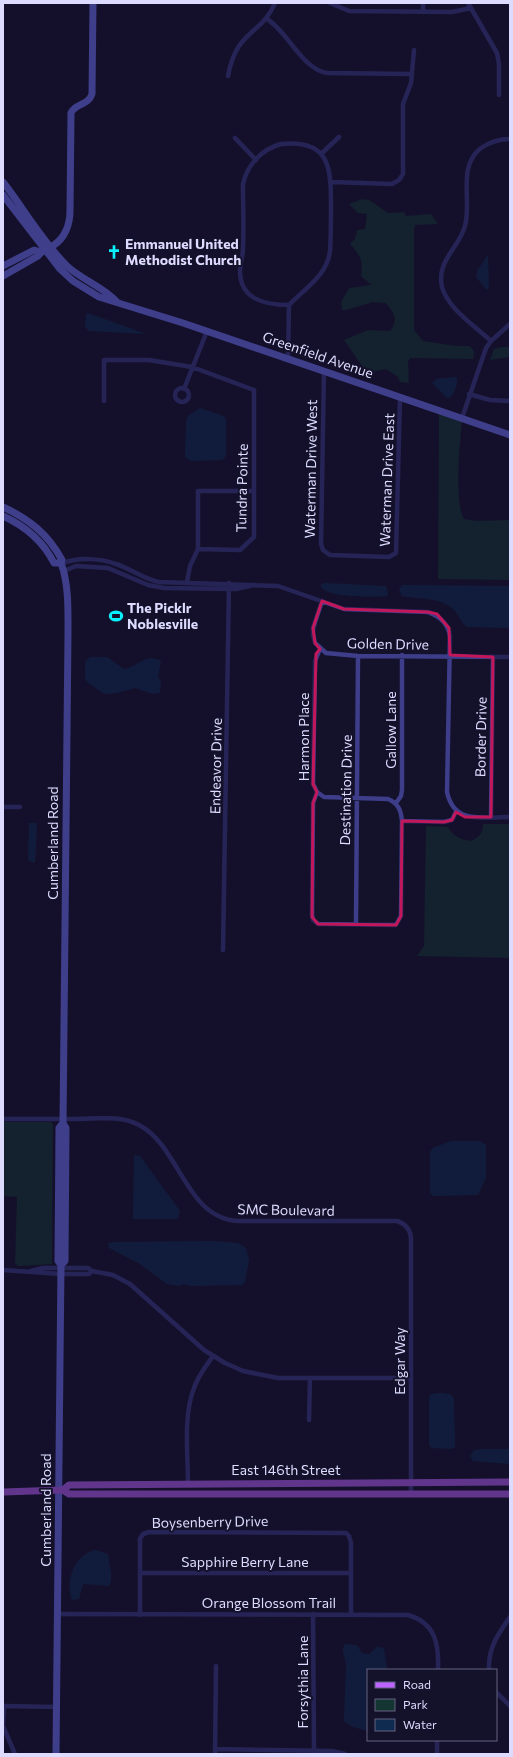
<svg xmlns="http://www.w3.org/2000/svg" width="513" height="1757" font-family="Commissioner,sans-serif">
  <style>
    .green { fill: #143532 }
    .water { fill: #0f2b50 }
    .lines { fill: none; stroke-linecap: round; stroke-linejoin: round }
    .street { stroke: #3d3d89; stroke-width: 4.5 }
    .secondary { stroke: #7376fe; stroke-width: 7 }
    .primary { stroke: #bd63fe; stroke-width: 7 }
    .marked { fill: none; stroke: #c2185b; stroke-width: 3; stroke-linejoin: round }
    .labels { text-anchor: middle; stroke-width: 4; stroke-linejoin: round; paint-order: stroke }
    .poi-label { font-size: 14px; font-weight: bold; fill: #dddbff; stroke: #14112b; text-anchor: start }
    .street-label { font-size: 14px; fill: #dddbff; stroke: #14112b }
  </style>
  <rect width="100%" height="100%" fill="#14112b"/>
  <!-- green -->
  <path class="green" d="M362,199L369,200L388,213L404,212L406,216L431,214L438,224L415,225L414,230V330L423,341L456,346H470C474,350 475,353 473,359L410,358L408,362L409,383L400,382L398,377L386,369L367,373L344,340L368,330L390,331C398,321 395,312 385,303L373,302L346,310H342L341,302L349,288L371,285L361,276C363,259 361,257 350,244L355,239L357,230L365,229L367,214L358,213L349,204Z
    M502,347H510V357L490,360L494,349Z
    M439,413L462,421C460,443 454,500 464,519L476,521L510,520V580L438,579Z
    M483,824H510V958L417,956L424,946L426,826L448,827C454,837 460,839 471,841C479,837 483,833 483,824Z
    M3,1122H51L53,1124L52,1264L22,1266H18L15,1263L17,1197L3,1196Z"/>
  <!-- water -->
  <path class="water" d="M488,255L489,287L487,290L476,277L477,271Z
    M88,313L146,334L89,331L85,327L86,314Z
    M455,377L457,378C458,384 454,396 448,399L432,383L436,379Z
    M200,408L224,416L226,420V455L224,459L220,460L191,461L185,457L186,422L188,416Z
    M326,583L383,586H386L388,594L387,596C373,597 329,598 321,587V584Z
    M402,585L510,586V628L467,627C461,623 459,615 454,610C439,596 420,600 402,596L399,590Z
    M90,657H107L124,669C138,667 146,652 161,661L158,677L161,681L160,693L153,694L135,688L117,693L104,694L87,682L85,678V662Z
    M29,823H37L35,862L33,863L28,860Z
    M451,1141H480L486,1145V1178L478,1195L434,1196L430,1193V1152L433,1148Z
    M134,1155L140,1156L180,1211L178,1219H133Z
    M212,1241L238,1243L246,1248L249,1260L245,1282L242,1285L190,1286L184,1284L179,1286L167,1284L140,1264L109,1248L108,1243L116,1242Z
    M440,1393L450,1394L454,1398L455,1447L450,1449L432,1448L429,1445V1397L431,1394Z
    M485,1449H510V1464L473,1461L470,1456L474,1450Z
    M95,1550L108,1554L111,1573V1581L109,1586L83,1584L79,1599L72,1600C65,1581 74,1555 95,1550Z
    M344,1644L357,1645L362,1653L369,1654L378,1646L384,1649L387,1668L386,1670H368V1731L353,1727L344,1721L346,1665L343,1651Z"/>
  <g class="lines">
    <!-- street -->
    <path class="street" d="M330,3L349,11L452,12L471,8
      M468,3L497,53L499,64V95
      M423,12V3
      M267,19C288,32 302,69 327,73L412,74
      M228,76C230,65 233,55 239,46C251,29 266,25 275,3
      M235,138L256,160
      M281,144C329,139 331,166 331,205C331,220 331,236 330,251C327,276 305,288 289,305C266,305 240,300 240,271C240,263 243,256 243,249C244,227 243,206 243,184C247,165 262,149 281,144Z
      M321,154L339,137
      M331,182L392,184L399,180L403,174V104L411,83L414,50
      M491,341C475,326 448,309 442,287C436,261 459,248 465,226C472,201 457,166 481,148C490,142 499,139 510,139
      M288,359L289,305
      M324,371L321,544L323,550L330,555L389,557L396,553L400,397
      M175 395a7 7 0 1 1 14 0a7 7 0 1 1-14 0Z
      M184,389L207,331
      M469,394L490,400L510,401
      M104,401V360H149L192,367L254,390V537L240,550L198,549L190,566L187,582
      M462,418L486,348L491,341L510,324
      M198,549V491H253
      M61,564C77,557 100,558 116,564C131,569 144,579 159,582L278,586L344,609L428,612C440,616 448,623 450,636L447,792C454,825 483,817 510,817
      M64,571L76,566L108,568L148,585L164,588L236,589L254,585
      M322,601L313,628V635L315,643L326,653L358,656L510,657
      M317,792L313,803L312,915L313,920L318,924L396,925L401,916L402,821C401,810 398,803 388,799L324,797L317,792L313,784L315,661L320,649
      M396,803L401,796L402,790V655
      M3,807H20
      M491,817L493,657
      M402,821L444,822L452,820L456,812
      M356,924L358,656
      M223,950L229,583
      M3,1119C27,1119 52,1119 76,1119C96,1119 120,1115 139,1125C180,1146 185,1218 238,1221H397C406,1224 411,1230 411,1240V1494
      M3,1270L61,1274H89L92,1271
      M31,1271L43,1268H88L92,1271L113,1275L130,1284L204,1350L225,1363L243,1371L278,1378H411
      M309,1420L310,1378
      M188,1484C188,1455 183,1416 194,1388C198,1376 206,1366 213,1356
      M140,1573H351
      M59,1614L408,1615C436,1623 439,1645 438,1670
      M313,1614L314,1751
      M140,1615V1539L143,1534L149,1532L346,1533L349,1536L351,1543V1614
      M489,1670C488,1648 498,1634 510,1617
      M496,1692L510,1706
      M3,1706L57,1707
      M3,1723L4,1706
      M3,1726L15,1754
      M216,1749L332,1751L345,1754
      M215,1754L216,1666
      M437,1754V1740"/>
    <!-- secondary -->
    <path class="secondary" d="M3,182C24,209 42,241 67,266C82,280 104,287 117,302
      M3,195L60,269L73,281L99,297L183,323L510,435
      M3,266L34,250L41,252
      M3,276L38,256C42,250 48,249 54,245C65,238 70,224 70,211L71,113C75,103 88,106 92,94L93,3
      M3,507C29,519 48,534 62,560L61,563C69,584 68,612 68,634L63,1123L66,1128L65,1261L61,1265
      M3,516C25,526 43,541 54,563H61
      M56,1754L61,1265L58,1261L59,1128L63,1123"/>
    <!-- primary -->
    <path class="primary" d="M63,1490L69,1485L510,1482
      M3,1492L63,1490L69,1494H510"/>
  </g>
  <!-- marked area -->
  <path d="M0 0H513V1757H0ZM322,601L344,609L428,612L437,614L449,628L450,655L493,657L491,817H465L456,812L452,820L444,822L402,821L401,916L396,925L318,924L312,917L313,803L317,792L313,784L316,654L320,649L315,643L313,628Z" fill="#14112b" fill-opacity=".55" fill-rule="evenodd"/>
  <path class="marked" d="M322,601L344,609L428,612L437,614L449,628L450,655L493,657L491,817H465L456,812L452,820L444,822L402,821L401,916L396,925L318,924L312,917L313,803L317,792L313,784L316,654L320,649L315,643L313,628Z"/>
  <!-- icons -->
  <defs>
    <symbol id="church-bare" viewBox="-9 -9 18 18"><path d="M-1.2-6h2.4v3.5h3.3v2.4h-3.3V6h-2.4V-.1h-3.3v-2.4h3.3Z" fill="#09f0fd" stroke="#14112b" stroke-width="2.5" paint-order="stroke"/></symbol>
    <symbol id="stadium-bare" viewBox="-9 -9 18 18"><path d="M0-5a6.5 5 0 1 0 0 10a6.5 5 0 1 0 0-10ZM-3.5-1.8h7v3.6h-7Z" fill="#09f0fd" stroke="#14112b" stroke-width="2.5" paint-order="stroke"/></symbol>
  </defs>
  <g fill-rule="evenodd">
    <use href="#church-bare" x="104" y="242" width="20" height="20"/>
    <use href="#stadium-bare" x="106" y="606" width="20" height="20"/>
  </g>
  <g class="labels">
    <!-- poi labels -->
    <g class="poi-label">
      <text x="125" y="249">Emmanuel United<tspan x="125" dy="16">Methodist Church</tspan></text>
      <text x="127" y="613">The Picklr<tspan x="127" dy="16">Noblesville</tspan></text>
    </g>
    <!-- street labels -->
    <g class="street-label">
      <text transform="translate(318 355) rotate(19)" y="5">Greenfield Avenue</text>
      <text transform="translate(311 469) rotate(-89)" y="5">Waterman Drive West</text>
      <text transform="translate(387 480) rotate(-88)" y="5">Waterman Drive East</text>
      <text transform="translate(242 488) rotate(-89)" y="5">Tundra Pointe</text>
      <text transform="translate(388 644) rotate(1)" y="5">Golden Drive</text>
      <text transform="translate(391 730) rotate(-90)" y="5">Gallow Lane</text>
      <text transform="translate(304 737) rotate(-90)" y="5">Harmon Place</text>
      <text transform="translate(481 737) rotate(-89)" y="5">Border Drive</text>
      <text transform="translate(216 766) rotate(-89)" y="5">Endeavor Drive</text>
      <text transform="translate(346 790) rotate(-89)" y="5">Destination Drive</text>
      <text transform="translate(53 843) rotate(-90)" y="5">Cumberland Road</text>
      <text transform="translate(286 1210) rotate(1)" y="5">SMC Boulevard</text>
      <text transform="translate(400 1361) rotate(-90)" y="5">Edgar Way</text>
      <text x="286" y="1475">East 146th Street</text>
      <text transform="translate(46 1510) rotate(-90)" y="5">Cumberland Road</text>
      <text transform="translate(210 1522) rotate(-1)" y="5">Boysenberry Drive</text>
      <text x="245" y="1567">Sapphire Berry Lane</text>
      <text x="269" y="1608">Orange Blossom Trail</text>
      <text transform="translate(303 1682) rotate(-90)" y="5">Forsythia Lane</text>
    </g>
  </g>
  <!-- border -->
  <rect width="513" height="1757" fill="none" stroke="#dddbff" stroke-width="8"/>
  <!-- legend -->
  <rect x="367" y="1669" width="130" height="72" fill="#14112b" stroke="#646280"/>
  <rect x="375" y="1682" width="20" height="6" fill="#bd63fe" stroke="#646280"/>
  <text x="403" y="1689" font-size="12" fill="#dddbff">Road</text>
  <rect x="375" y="1699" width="20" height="12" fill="#143532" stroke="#646280"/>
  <text x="403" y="1709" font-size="12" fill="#dddbff">Park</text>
  <rect x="375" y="1719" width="20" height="12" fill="#0f2b50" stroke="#646280"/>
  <text x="403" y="1729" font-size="12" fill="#dddbff">Water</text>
</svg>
